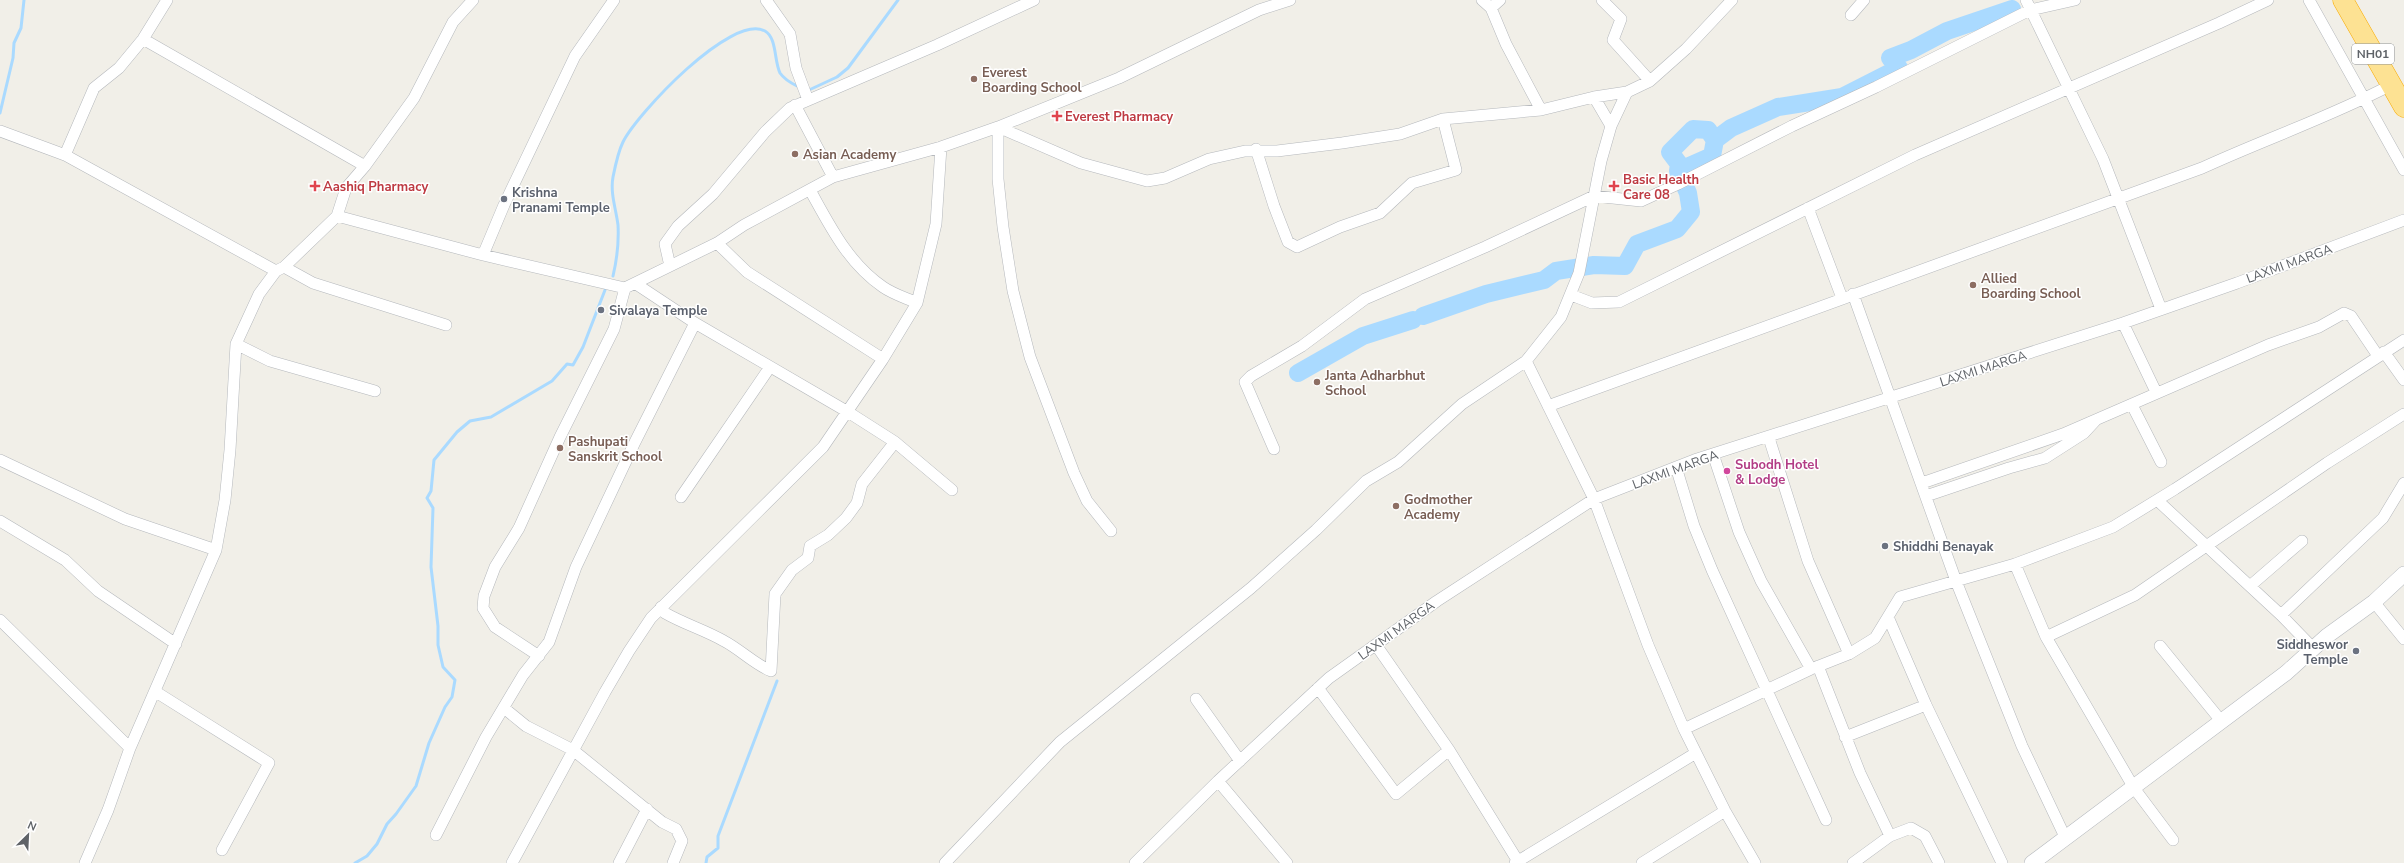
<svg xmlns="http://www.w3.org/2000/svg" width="2404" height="863" font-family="'Nunito Sans',sans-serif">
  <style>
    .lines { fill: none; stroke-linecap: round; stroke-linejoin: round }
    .stream { stroke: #aadaff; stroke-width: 3 }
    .river { stroke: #aadaff; stroke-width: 18 }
    .street-casing { stroke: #b5b8bc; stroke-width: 12 }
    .secondary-casing { stroke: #b6babf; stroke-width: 16 }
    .highway-casing { stroke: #f9ab00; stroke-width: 21 }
    .street { stroke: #fff; stroke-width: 11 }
    .secondary { stroke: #fff; stroke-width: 15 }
    .highway { stroke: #fde293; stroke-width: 20 }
    .education-dot { fill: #8d6e63; stroke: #fff; stroke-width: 1.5 }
    .health-dot { fill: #e0444e; stroke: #fff; stroke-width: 1.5 }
    .worship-dot { fill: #6b7280; stroke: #fff; stroke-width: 1.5 }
    .hotel-dot { fill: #d1479c; stroke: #fff; stroke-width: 1.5 }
    .labels { text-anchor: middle; stroke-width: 3; stroke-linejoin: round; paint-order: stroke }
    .shield { fill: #fff; stroke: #8f9295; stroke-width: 1 }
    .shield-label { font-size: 12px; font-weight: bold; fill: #5f6368 }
    .education-label { font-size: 13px; font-weight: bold; fill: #785e54; stroke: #fff; text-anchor: start }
    .health-label { font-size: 13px; font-weight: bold; fill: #be3a42; stroke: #fff; text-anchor: start }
    .worship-label { font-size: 13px; font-weight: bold; fill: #5b616d; stroke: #fff; text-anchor: start }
    .street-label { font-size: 13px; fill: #5f6368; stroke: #fff }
    .hotel-label { font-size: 13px; font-weight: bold; fill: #b23c85; stroke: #fff; text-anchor: start }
  </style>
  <rect width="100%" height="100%" fill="#f1efe8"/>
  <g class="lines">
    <!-- stream -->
    <path class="stream" d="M809,90L837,77L848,68L898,0
      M0,113L13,58L14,43L21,28L24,0
      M613,276C617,259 619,243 618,225C616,209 610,193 613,177C615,167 618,152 623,142C637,114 731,13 765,31C777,38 774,61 780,73C784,79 791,83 797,86
      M355,863L367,856L377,844L387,824L396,814L416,786L429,743L445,707L452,697L455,680L443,667L438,645V626L431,567L433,508L427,498L431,491L434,460L457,432L470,421L491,417L552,381L567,364L573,365L583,347L605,290
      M706,863L707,857L718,848V836L777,681"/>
    <!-- river -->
    <path class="river" d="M1678,171L1679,164L1670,152L1693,129L1708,130L1715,140
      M1423,316L1486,294L1544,280L1556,271L1594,265L1625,266L1637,244L1677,229L1691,212L1688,193L1678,171L1712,156L1715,140L1731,128L1778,107L1842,97L1899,68L1890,58L1911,50L1947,31L2012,9
      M1298,373L1363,336L1413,320"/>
    <defs>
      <path id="street" d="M766,0L790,34L796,68L808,100
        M1482,0L1491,8L1506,44L1541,110
        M1602,0L1621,19L1613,40L1650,81
        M2026,0L2103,159L2161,309
        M2309,0L2404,170
        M1491,8L1500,0
        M1851,15L1864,0
        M143,39L365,166
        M1594,97L1611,126
        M795,105L833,177
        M0,131L65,155L276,271
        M1256,149L1274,206L1288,242L1297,247L1340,227L1380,213L1412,183L1456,170L1443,119
        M65,155L94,88L119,68L143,39L167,0
        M810,190C830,226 848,263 883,287C893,294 906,298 917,303
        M1808,208L1842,298
        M337,216L483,255L625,288L717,243L744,225L833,177L941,147L998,127L1119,78L1259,10L1290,0
        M717,243L747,272L883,359
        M483,255L504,205L575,56L614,0
        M670,266L665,244L678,226L713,194L765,132L790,108L937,45L1034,0
        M284,267L313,283L446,325
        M636,284L695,323L848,412L895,442L952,490
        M1853,294L1956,581L2022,746L2066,839
        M1571,295L1592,303L1619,302L1915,155L2219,23L2268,0
        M2123,323L2156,392
        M236,344L270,361L375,391
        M2384,352L2404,380
        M1526,361L1594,499L1648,645L1684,729L1725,811L1755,863
        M2132,405L2161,462
        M1548,406L2202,168C2265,139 2330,117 2391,85
        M1769,438L1808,561L1849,654
        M1274,449L1245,382L1251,376L1302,346L1365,299L1485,247L1594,196L1641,201L1678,184L1792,126L1876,87L2030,10L2075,0
        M1713,454L1739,532L1761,581L1811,669
        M0,460L125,519L216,550
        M1676,467L1694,526L1712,570L1826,820
        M1922,483L2063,434L2268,345L2319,327L2344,313L2351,316L2378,356
        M1926,496L2009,468L2045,458L2084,433L2096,420
        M681,497L770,367
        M2157,500L2281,615L2313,648
        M0,521L65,560L98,591L176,644
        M1111,531L1087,501L1074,473L1030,357L1013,291L1003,227L998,179V127L1081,163L1147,181L1165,178L1209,159L1245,151H1277L1342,143L1400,134L1443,119L1541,110L1594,97L1627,92
        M2015,564L2046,637L2134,788L2173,840
        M2250,586L2302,541
        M2374,602L2404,639
        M661,607L665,613C684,624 705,630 724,641C741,650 754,664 771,671L775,594L792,570L808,558L810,546L828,535L846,518L857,503L862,484L895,442
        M2281,615L2383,518L2404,483
        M1888,617L1926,705L2002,863
        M0,620L130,748
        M2046,637L2135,595L2327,463L2404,414
        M2160,646L2222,722
        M539,656L495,627L483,608L484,596L495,567L519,528L560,437L614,329L625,288
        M1818,666L1860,773L1890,836
        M1318,688L1396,794L1449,750L1376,645
        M156,692L269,763L222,850
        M1196,699L1240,761
        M504,708L526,726L573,750L662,822L676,829L682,841L673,863
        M1684,729L1811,669L1849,654L1875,638L1900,597L2015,564L2113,527L2175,489L2404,340
        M1845,737L1926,705
        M1449,750L1519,863
        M1218,781L1287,863
        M436,835L486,737L523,675L549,642L576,567L635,442L695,323
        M85,863L108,810L130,748L216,550L225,500L230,450L236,344L259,294L276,271L284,267L337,216L346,188L365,166L414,98L453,22L473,0
        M512,863L605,692L629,651L651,618L823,447L883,359L917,303L936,224L941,147
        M619,863L647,809
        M945,863L1060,742L1251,588L1316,530L1366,481L1398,462L1462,404L1526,361L1561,317L1579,273L1601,161L1611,126L1627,92L1650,81L1686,49L1732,0
        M1135,863L1218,781L1329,678L1437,601L1594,499L1694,460L2123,323L2237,283L2404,220
        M1515,863L1696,753
        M1642,863L1725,811
        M1853,863L1890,836L1911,828L1925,836L1939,863"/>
      <path id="secondary" d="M2032,863L2286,673L2327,636L2374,602L2404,574"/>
      <path id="highway" d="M2343,0L2404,107"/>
    </defs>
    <!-- street casing -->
    <use href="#street" class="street-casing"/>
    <!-- secondary casing -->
    <use href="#secondary" class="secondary-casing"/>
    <!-- highway casing -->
    <use href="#highway" class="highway-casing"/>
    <!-- street -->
    <use href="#street" class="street"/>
    <!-- secondary -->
    <use href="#secondary" class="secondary"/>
    <!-- highway -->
    <use href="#highway" class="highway"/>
  </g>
  <!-- markers -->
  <g class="education-dot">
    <circle cx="974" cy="79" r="4"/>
    <circle cx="795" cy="154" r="4"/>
    <circle cx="1973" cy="285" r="4"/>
    <circle cx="1317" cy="382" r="4"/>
    <circle cx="560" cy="448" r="4"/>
    <circle cx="1396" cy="506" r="4"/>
  </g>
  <g class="health-dot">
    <path d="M1055 110h4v4h4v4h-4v4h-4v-4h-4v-4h4z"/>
    <path d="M313 180h4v4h4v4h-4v4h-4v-4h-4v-4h4z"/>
    <path d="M1612 180h4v4h4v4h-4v4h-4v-4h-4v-4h4z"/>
  </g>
  <g class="worship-dot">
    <circle cx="504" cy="199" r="4"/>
    <circle cx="601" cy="310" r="4"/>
    <circle cx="1885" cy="546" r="4"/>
    <circle cx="2356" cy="651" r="4"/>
  </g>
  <circle class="hotel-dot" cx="1727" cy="471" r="4"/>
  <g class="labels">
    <!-- shield labels -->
    <rect class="shield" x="2352" y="44" width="42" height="20" rx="3"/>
    <g class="shield-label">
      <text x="2373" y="58">NH01</text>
    </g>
    <!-- education labels -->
    <g class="education-label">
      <text x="982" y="77">Everest<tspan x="982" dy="15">Boarding School</tspan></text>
      <text x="803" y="159">Asian Academy</text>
      <text x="1981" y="283">Allied<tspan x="1981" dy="15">Boarding School</tspan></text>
      <text x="1325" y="380">Janta Adharbhut<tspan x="1325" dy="15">School</tspan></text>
      <text x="568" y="446">Pashupati<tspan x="568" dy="15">Sanskrit School</tspan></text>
      <text x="1404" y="504">Godmother<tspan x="1404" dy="15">Academy</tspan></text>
    </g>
    <!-- health labels -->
    <g class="health-label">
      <text x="1065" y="121">Everest Pharmacy</text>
      <text x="1623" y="184">Basic Health<tspan x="1623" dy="15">Care 08</tspan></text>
      <text x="323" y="191">Aashiq Pharmacy</text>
    </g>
    <!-- worship labels -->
    <g class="worship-label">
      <text x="512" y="197">Krishna<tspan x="512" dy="15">Pranami Temple</tspan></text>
      <text x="609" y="315">Sivalaya Temple</text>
      <text x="1893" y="551">Shiddhi Benayak</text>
      <text x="2348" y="649" text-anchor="end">Siddheswor<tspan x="2348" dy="15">Temple</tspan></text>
    </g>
    <!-- street labels -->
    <g class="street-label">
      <text transform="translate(2289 263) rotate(-20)" y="5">LAXMI MARGA</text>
      <text transform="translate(1983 368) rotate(-18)" y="5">LAXMI MARGA</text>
      <text transform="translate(1675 469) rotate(-20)" y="5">LAXMI MARGA</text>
      <text transform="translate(1396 630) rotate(-36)" y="5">LAXMI MARGA</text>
    </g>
    <!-- hotel labels -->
    <g class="hotel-label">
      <text x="1735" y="469">Subodh Hotel<tspan x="1735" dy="15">&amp; Lodge</tspan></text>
    </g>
  </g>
  <!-- north arrow -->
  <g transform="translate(28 835) rotate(24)" stroke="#ffffff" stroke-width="3" paint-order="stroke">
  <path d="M0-3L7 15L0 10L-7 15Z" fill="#5f6368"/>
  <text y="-6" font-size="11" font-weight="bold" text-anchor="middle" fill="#5f6368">N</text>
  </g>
</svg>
